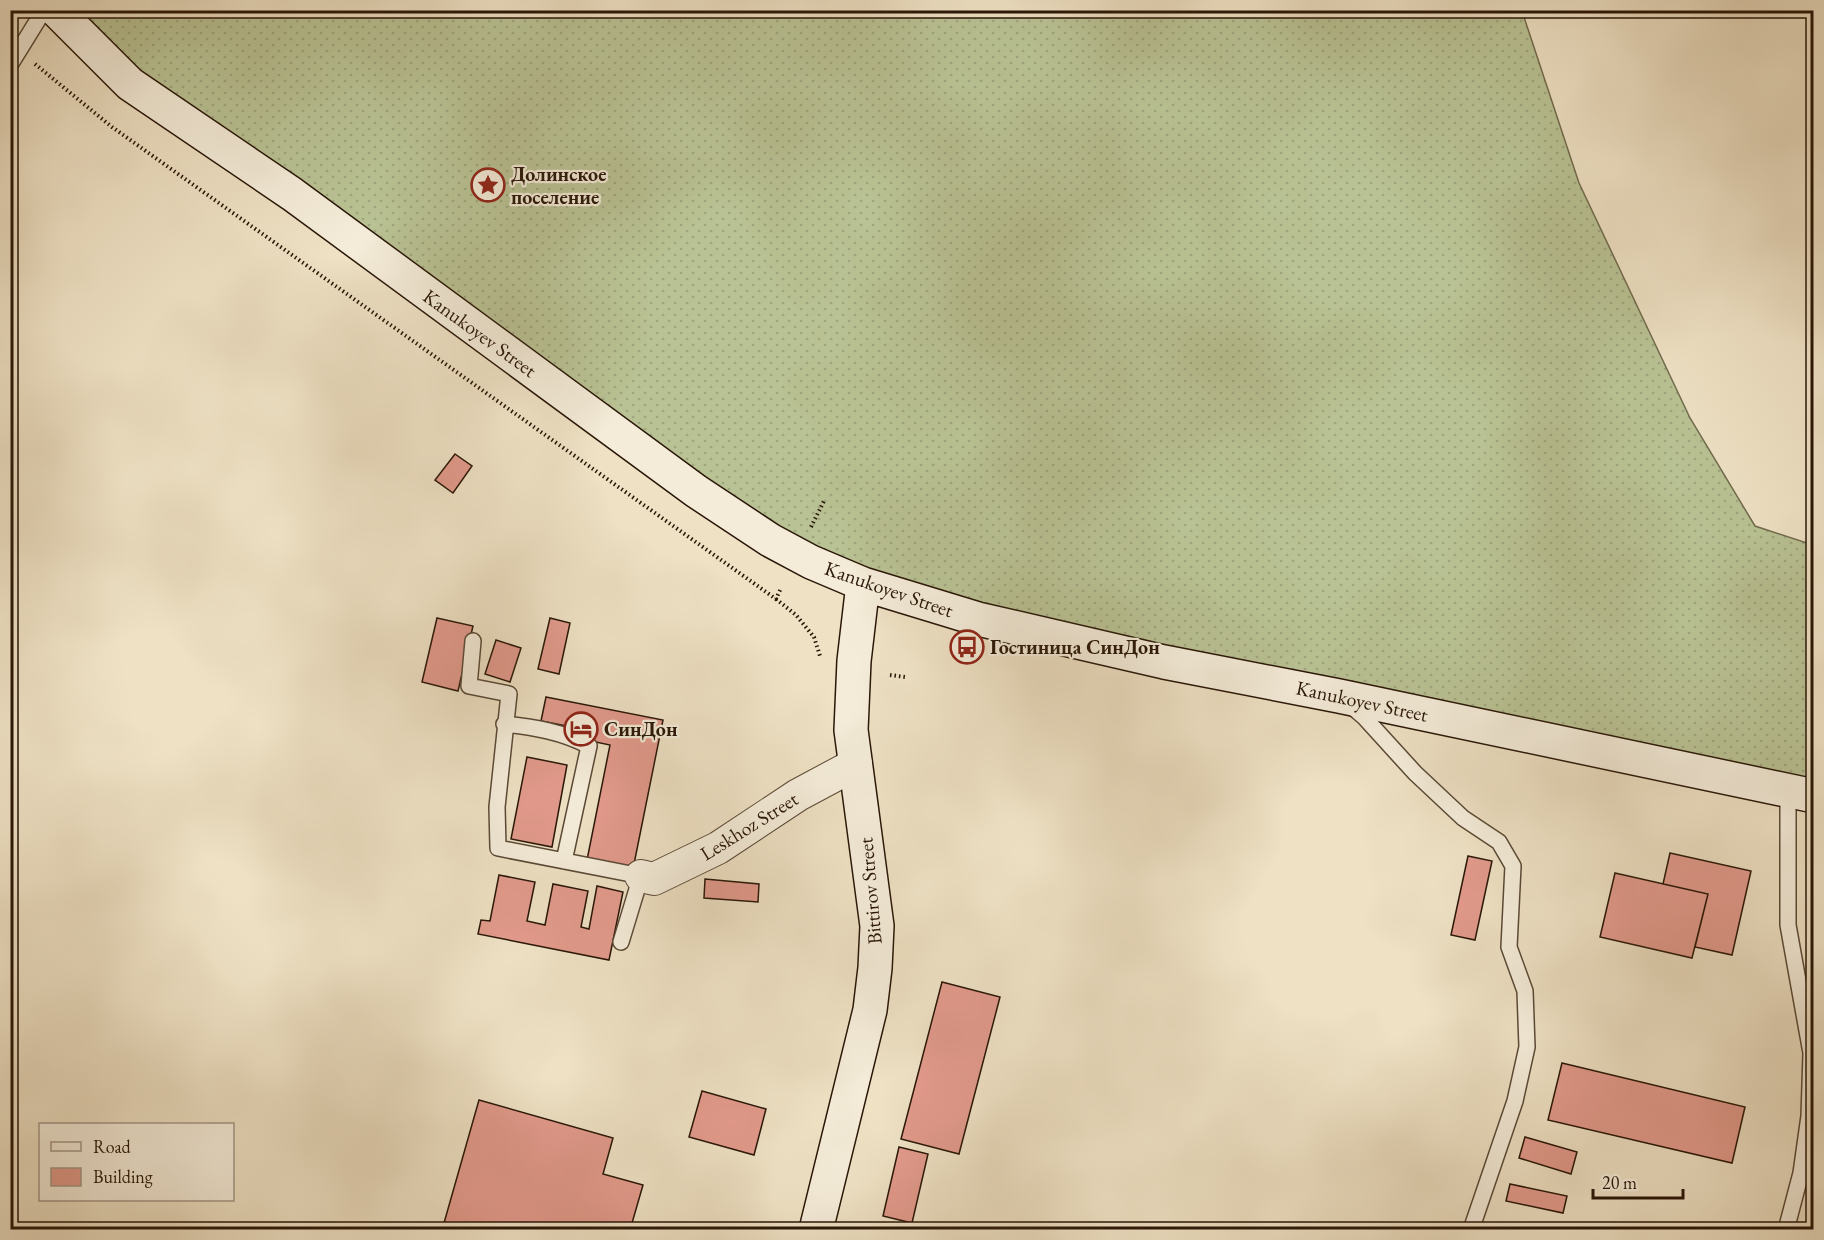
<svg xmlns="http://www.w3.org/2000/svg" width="1824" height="1240" font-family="'EB Garamond',serif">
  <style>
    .grass { fill: url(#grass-dots); stroke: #716c4e; stroke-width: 1.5 }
    .building { fill: #e29a8c; stroke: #291607; stroke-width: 1.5 }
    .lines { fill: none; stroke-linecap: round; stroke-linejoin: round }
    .lane-casing { stroke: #5a4936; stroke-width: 18 }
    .street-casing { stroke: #5a4936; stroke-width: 34 }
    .secondary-casing { stroke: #291607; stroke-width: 36 }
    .path { stroke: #291607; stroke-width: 4; stroke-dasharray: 1.5 3; stroke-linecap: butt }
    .lane { stroke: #f4ecd9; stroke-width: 15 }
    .street { stroke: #f4ecd9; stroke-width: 32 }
    .secondary { stroke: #f4ecd9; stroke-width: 33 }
    .labels { text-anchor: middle; stroke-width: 4.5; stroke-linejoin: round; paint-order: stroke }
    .poi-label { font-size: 20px; font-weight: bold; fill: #291607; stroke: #f4ecd9; text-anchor: start }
    .street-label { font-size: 20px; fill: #291607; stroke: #f4ecd9 }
  </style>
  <defs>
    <pattern id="grass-dots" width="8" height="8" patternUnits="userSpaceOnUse" patternTransform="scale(1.5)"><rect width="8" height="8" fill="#b9c294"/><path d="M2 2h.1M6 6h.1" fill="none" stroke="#9fa67e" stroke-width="1.8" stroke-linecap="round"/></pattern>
  </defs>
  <rect width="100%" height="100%" fill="#eee1c4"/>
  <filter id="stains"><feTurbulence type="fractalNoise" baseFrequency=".00333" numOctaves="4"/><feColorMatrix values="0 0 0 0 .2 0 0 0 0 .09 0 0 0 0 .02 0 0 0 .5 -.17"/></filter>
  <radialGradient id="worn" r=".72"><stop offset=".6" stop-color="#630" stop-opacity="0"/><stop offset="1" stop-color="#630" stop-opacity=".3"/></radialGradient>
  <!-- grass -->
  <path class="grass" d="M56,11H1522L1579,183L1690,418L1755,526L1813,545V796L1339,696L811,562Z"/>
  <!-- building -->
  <path class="building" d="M455,454L472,466L453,493L435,480Z
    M437,618L473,626L458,691L422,682Z
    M550,618L570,623L559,674L538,669Z
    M496,640L521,648L510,682L485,674Z
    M546,697L663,720L633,869L587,860L610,745L591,741L593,731L541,721Z
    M527,757L567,765L552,847L511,839Z
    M1670,853L1751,871L1732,955L1695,947L1708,894L1663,884Z
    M1468,856L1492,861L1475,940L1451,935Z
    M1615,873L1708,894L1692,958L1600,937Z
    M499,875L535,882L527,921L545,925L553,884L588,891L581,927L589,929L597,886L623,892L609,960L478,934L481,920L490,921Z
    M705,879L759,884L758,902L704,898Z
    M942,982L1000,997L959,1154L901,1139Z
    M1562,1063L1745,1107L1732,1163L1548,1120Z
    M702,1091L766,1109L754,1155L689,1137Z
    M479,1100L613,1138L603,1174L643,1185L630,1230H442Z
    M1525,1137L1577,1152L1571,1174L1519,1158Z
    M899,1147L928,1154L912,1223L883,1216Z
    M1510,1184L1567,1196L1563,1213L1506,1201Z"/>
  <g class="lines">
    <defs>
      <path id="lane" d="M10,65L44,10
        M473,641L469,686L509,694L497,807L498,848L641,876L621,942
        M1350,705L1364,717L1415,773L1463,818L1499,842L1513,866L1509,947L1525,991L1527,1047L1515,1101L1471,1230
        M504,724C534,727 563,732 589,746L564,861
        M1786,1230L1801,1173L1809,1116L1811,1053L1788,925V791"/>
      <path id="street" d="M641,876L654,879L718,848L798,795L856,764"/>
      <path id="secondary" d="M56,10L130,84L292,194L696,491L770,540L811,562L863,584L978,619L1164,662L1339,696L1814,796
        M816,1230L870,1010L875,968L877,926L851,730L854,661L863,584"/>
    </defs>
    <!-- lane casing -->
    <use href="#lane" class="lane-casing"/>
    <!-- street casing -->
    <use href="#street" class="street-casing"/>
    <!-- secondary casing -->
    <use href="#secondary" class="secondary-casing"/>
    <!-- path -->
    <path class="path" d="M35,64L112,127L776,599L781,588
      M811,527L824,501
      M776,599L796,615L814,637L820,656L822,657
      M890,675L905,677"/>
    <!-- lane -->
    <use href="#lane" class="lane"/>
    <!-- street -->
    <use href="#street" class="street"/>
    <!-- secondary -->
    <use href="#secondary" class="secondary"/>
  </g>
  <!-- icons -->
  <defs>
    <symbol id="sight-ring" viewBox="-11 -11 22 22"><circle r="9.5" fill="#f4ecd9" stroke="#8f2418" stroke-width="1.5"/><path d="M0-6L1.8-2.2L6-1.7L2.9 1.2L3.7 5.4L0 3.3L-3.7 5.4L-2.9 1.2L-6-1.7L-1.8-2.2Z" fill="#8f2418"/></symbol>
    <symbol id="bus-ring" viewBox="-11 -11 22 22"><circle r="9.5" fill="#f4ecd9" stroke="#8f2418" stroke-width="1.5"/><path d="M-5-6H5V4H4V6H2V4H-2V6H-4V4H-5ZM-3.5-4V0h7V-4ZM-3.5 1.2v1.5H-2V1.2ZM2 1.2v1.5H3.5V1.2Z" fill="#8f2418"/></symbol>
    <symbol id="hotel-ring" viewBox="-11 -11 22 22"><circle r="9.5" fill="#f4ecd9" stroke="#8f2418" stroke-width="1.5"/><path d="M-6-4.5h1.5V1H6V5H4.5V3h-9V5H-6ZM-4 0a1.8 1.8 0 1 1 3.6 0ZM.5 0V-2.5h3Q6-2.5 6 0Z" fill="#8f2418"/></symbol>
  </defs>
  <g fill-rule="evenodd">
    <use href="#sight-ring" x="469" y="166" width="38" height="38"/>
    <use href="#bus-ring" x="948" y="628" width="38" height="38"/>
    <use href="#hotel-ring" x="562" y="710" width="38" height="38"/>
  </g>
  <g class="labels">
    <!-- poi labels -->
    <g class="poi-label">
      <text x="511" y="181">Долинское<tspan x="511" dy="23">поселение</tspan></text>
      <text x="990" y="654">Гостиница СинДон</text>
      <text x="604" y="736">СинДон</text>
    </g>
    <!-- street labels -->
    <g class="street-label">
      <text transform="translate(480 333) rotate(36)" y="7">Kanukoyev Street</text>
      <text transform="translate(889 589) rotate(19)" y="7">Kanukoyev Street</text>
      <text transform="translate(1362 701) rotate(12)" y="7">Kanukoyev Street</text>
      <text transform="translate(749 826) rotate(-32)" y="7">Leskhoz Street</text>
      <text transform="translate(870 891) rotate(-95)" y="7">Bittirov Street</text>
    </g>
  </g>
  <!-- margin -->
  <rect width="1824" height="1240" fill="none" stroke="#eee1c4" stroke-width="36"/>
  <rect x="12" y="12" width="1800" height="1216" fill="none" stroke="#291607" stroke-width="3"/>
  <rect x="18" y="18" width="1788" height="1204" fill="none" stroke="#291607" stroke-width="1.5"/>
  <!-- legend -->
  <rect x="39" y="1123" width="195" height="78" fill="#f4ecd9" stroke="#a39685" stroke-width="1.5"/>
  <rect x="51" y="1142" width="30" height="9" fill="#f4ecd9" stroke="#a39685" stroke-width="1.5"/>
  <text x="93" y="1153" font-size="18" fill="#291607">Road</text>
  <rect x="51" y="1168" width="30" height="18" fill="#e29a8c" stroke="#a39685" stroke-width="1.5"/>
  <text x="93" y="1183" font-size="18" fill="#291607">Building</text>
  <!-- scale -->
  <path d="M1593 1189v9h90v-9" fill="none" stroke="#291607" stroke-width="3"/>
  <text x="1602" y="1189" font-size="18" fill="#291607" stroke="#f4ecd9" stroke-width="4.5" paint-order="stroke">20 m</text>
  <rect width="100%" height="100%" filter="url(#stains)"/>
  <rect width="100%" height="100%" fill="url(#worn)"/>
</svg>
